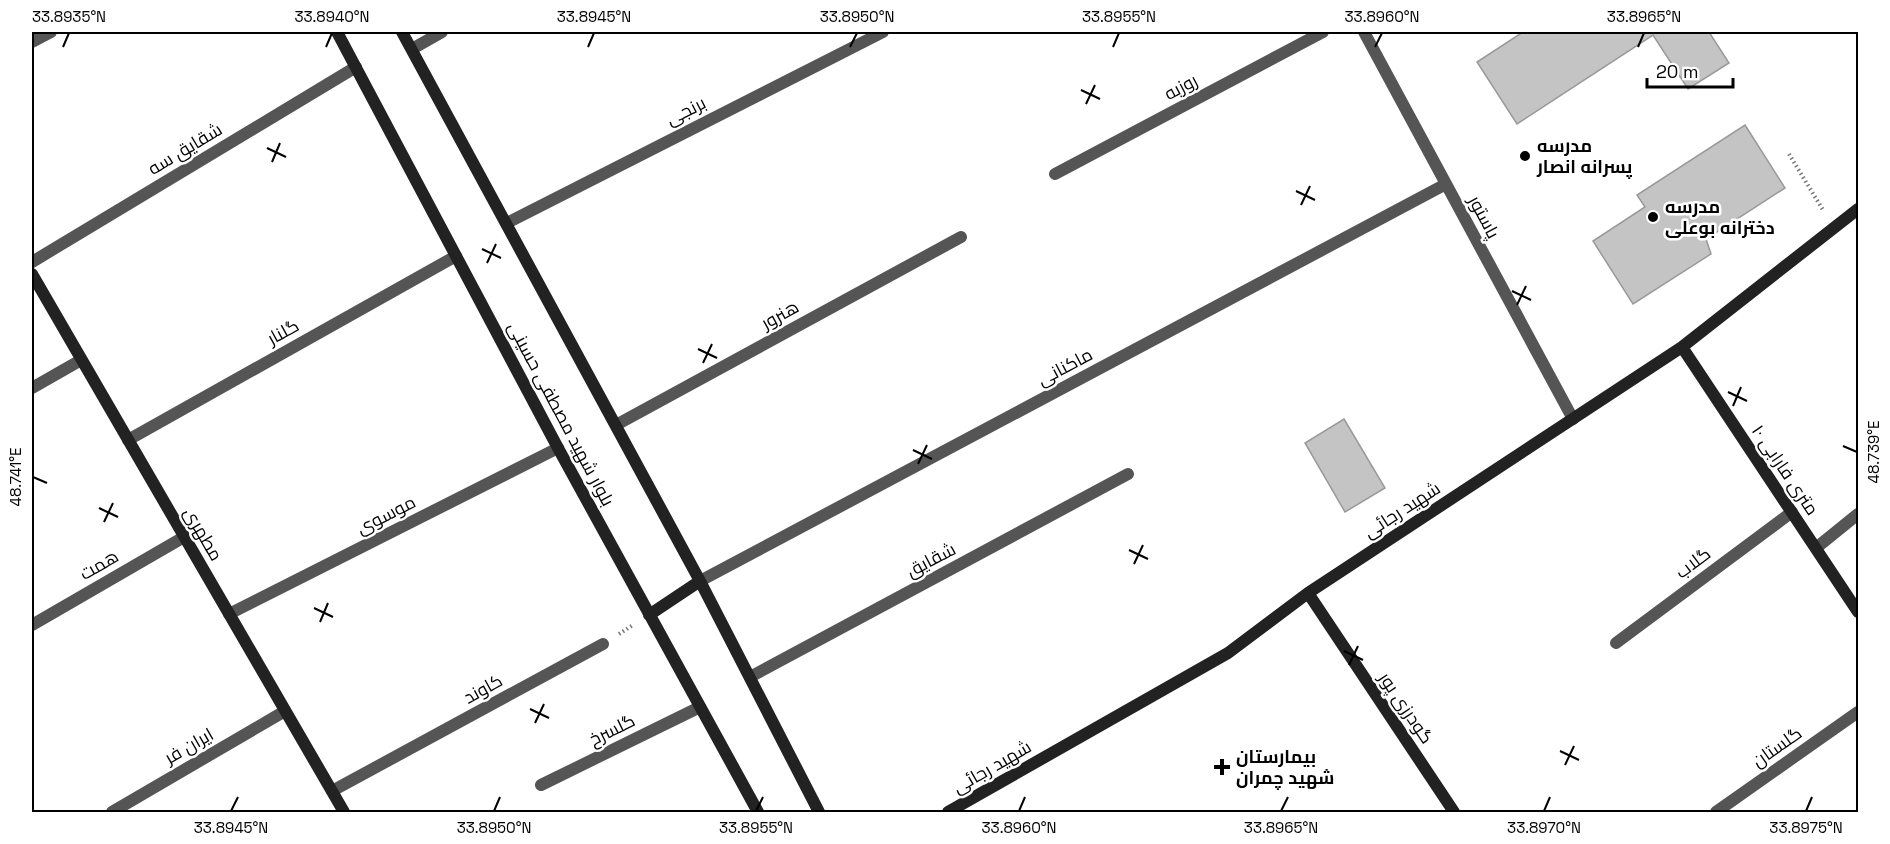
<svg xmlns="http://www.w3.org/2000/svg" width="1890" height="844" font-family="'Space Grotesk',Cairo,sans-serif">
  <style>
    .building { fill: #c4c4c4; stroke: #999; stroke-width: 1.5 }
    .lines { fill: none; stroke-linecap: round; stroke-linejoin: round }
    .path { stroke: #777; stroke-width: 4; stroke-dasharray: 1.5 3; stroke-linecap: butt }
    .street { stroke: #555; stroke-width: 12 }
    .secondary { stroke: #222; stroke-width: 12 }
    .ticks { fill: none; stroke: #000; stroke-width: 2 }
    .poi-dot { fill: #000; stroke: #fff; stroke-width: 2 }
    .labels { text-anchor: middle; stroke-width: 5; stroke-linejoin: round; paint-order: stroke }
    .street-label { font-size: 18px; fill: #000; stroke: #fff }
    .poi-label { font-size: 18px; font-weight: bold; fill: #000; stroke: #fff; text-anchor: start }
    .neatline { fill: none; stroke: #000; stroke-width: 2 }
    .ticks-label { font-size: 15px; text-anchor: middle; fill: #000 }
  </style>
  <rect width="100%" height="100%" fill="#fff"/>
  <!-- building -->
  <path class="building" d="M1523,32H1709L1729,63L1688,89L1653,35L1517,124L1477,62Z
    M1745,125L1785,188L1706,239L1711,254L1633,304L1593,241L1645,207L1637,195Z
    M1344,419L1385,488L1345,512L1305,443Z"/>
  <g class="lines">
    <!-- path -->
    <path class="path" d="M1789,154L1823,210
      M619,634L633,625"/>
    <!-- street -->
    <path class="street" d="M1364,32L1573,419
      M32,42L51,32
      M412,49L442,32
      M1055,174L1323,32
      M507,223L883,32
      M32,262L356,67
      M32,388L81,360
      M616,425L961,237
      M128,440L456,256
      M1816,548L1858,514
      M700,581L1446,184
      M229,614L558,448
      M32,625L184,537
      M1616,643L1792,512
      M750,677L1128,474
      M541,785L700,707
      M332,791L603,644
      M112,812L285,711
      M1716,812L1858,712"/>
    <!-- secondary -->
    <path class="secondary" d="M337,32L558,448L758,812
      M402,32L700,581L819,812
      M32,274L344,812
      M1682,347L1858,612
      M1308,593L1454,812
      M649,615L700,581
      M948,812L1228,653L1308,593L1682,347L1858,209"/>
  </g>
  <!-- ticks -->
  <path class="ticks" d="M63,47L69,33M326,47L332,33M588,47L594,33M850,47L857,33M1113,47L1119,33M1375,47L1382,33M1638,47L1644,33M1081,90L1100,99M1086,104L1095,85M267,148L286,157M272,162L280,143M1296,191L1315,200M1301,205L1310,186M482,249L501,258M487,263L496,244M1512,291L1531,300M1517,305L1526,286M698,349L717,358M703,363L712,344M1728,392L1747,401M1733,406L1741,387M1843,446L1857,452M913,450L932,459M918,464L927,445M33,477L47,483M99,508L118,517M104,522L113,503M1129,550L1148,559M1134,564L1143,545M314,608L333,617M320,622L328,603M1344,651L1363,660M1349,665L1358,646M530,709L549,718M535,723L544,704M1560,751L1579,760M1565,765L1574,746M231,811L238,797M494,811L500,797M756,811L763,797M1019,811L1025,797M1281,811L1288,797M1544,811L1550,797M1806,811L1812,797"/>
  <!-- markers -->
  <g class="poi-dot">
    <circle cx="1525" cy="156" r="6"/>
    <circle cx="1653" cy="217" r="6"/>
    <path d="M1219 758h6v6h6v6h-6v6h-6v-6h-6v-6h6z"/>
  </g>
  <g class="labels">
    <!-- street labels -->
    <g class="street-label">
      <text transform="translate(1181 87) rotate(-28)" y="6">روزبه</text>
      <text transform="translate(686 111) rotate(-27)" y="6">برنجی</text>
      <text transform="translate(185 149) rotate(-31)" y="6">شقایق سه</text>
      <text transform="translate(1484 217) rotate(62)" y="6">پاستور</text>
      <text transform="translate(780 315) rotate(-29)" y="6">هنرور</text>
      <text transform="translate(283 332) rotate(-29)" y="6">گلنار</text>
      <text transform="translate(1065 367) rotate(-28)" y="6">ماکنانی</text>
      <text transform="translate(561 414) rotate(62)" y="6">بلوار شهید مصطفی حسینی</text>
      <text transform="translate(1785 470) rotate(56)" y="6">۱۰ متری فارابی</text>
      <text transform="translate(1402 510) rotate(-33)" y="6">شهید رجائی</text>
      <text transform="translate(386 515) rotate(-27)" y="6">موسوی</text>
      <text transform="translate(203 534) rotate(60)" y="6">مطهری</text>
      <text transform="translate(931 560) rotate(-28)" y="6">شقایق</text>
      <text transform="translate(1693 563) rotate(-37)" y="6">گلاب</text>
      <text transform="translate(99 565) rotate(-30)" y="6">همت</text>
      <text transform="translate(483 689) rotate(-29)" y="6">کاوند</text>
      <text transform="translate(1406 708) rotate(56)" y="6">گودرزی پور</text>
      <text transform="translate(612 730) rotate(-26)" y="6">گلسرخ</text>
      <text transform="translate(189 746) rotate(-30)" y="6">ایران فر</text>
      <text transform="translate(1777 747) rotate(-35)" y="6">گلستان</text>
      <text transform="translate(992 767) rotate(-30)" y="6">شهید رجائی</text>
    </g>
    <!-- poi labels -->
    <g class="poi-label">
      <text x="1537" y="152">مدرسه<tspan x="1537" dy="21">پسرانه انصار</tspan></text>
      <text x="1665" y="213">مدرسه<tspan x="1665" dy="21">دخترانه بوعلی</tspan></text>
      <text x="1236" y="763">بیمارستان<tspan x="1236" dy="21">شهید چمران</tspan></text>
    </g>
  </g>
  <!-- border -->
  <rect width="1890" height="844" fill="none" stroke="#ffffff" stroke-width="66"/>
  <!-- scale -->
  <path d="M1647 78v9h86v-9" fill="none" stroke="#000000" stroke-width="3"/>
  <text x="1656" y="78" font-size="18" fill="#000000" stroke="#ffffff" stroke-width="4.5" paint-order="stroke">20 m</text>
  <rect x="33" y="33" width="1824" height="778" class="neatline"/>
  <g class="ticks-label">
    <text x="69" y="22">33.8935°N</text>
    <text x="332" y="22">33.8940°N</text>
    <text x="594" y="22">33.8945°N</text>
    <text x="857" y="22">33.8950°N</text>
    <text x="1119" y="22">33.8955°N</text>
    <text x="1382" y="22">33.8960°N</text>
    <text x="1644" y="22">33.8965°N</text>
    <text transform="translate(1874 452) rotate(-90)" y="5">48.739°E</text>
    <text transform="translate(16 477) rotate(-90)" y="5">48.741°E</text>
    <text x="231" y="833">33.8945°N</text>
    <text x="494" y="833">33.8950°N</text>
    <text x="756" y="833">33.8955°N</text>
    <text x="1019" y="833">33.8960°N</text>
    <text x="1281" y="833">33.8965°N</text>
    <text x="1544" y="833">33.8970°N</text>
    <text x="1806" y="833">33.8975°N</text>
  </g>
</svg>
